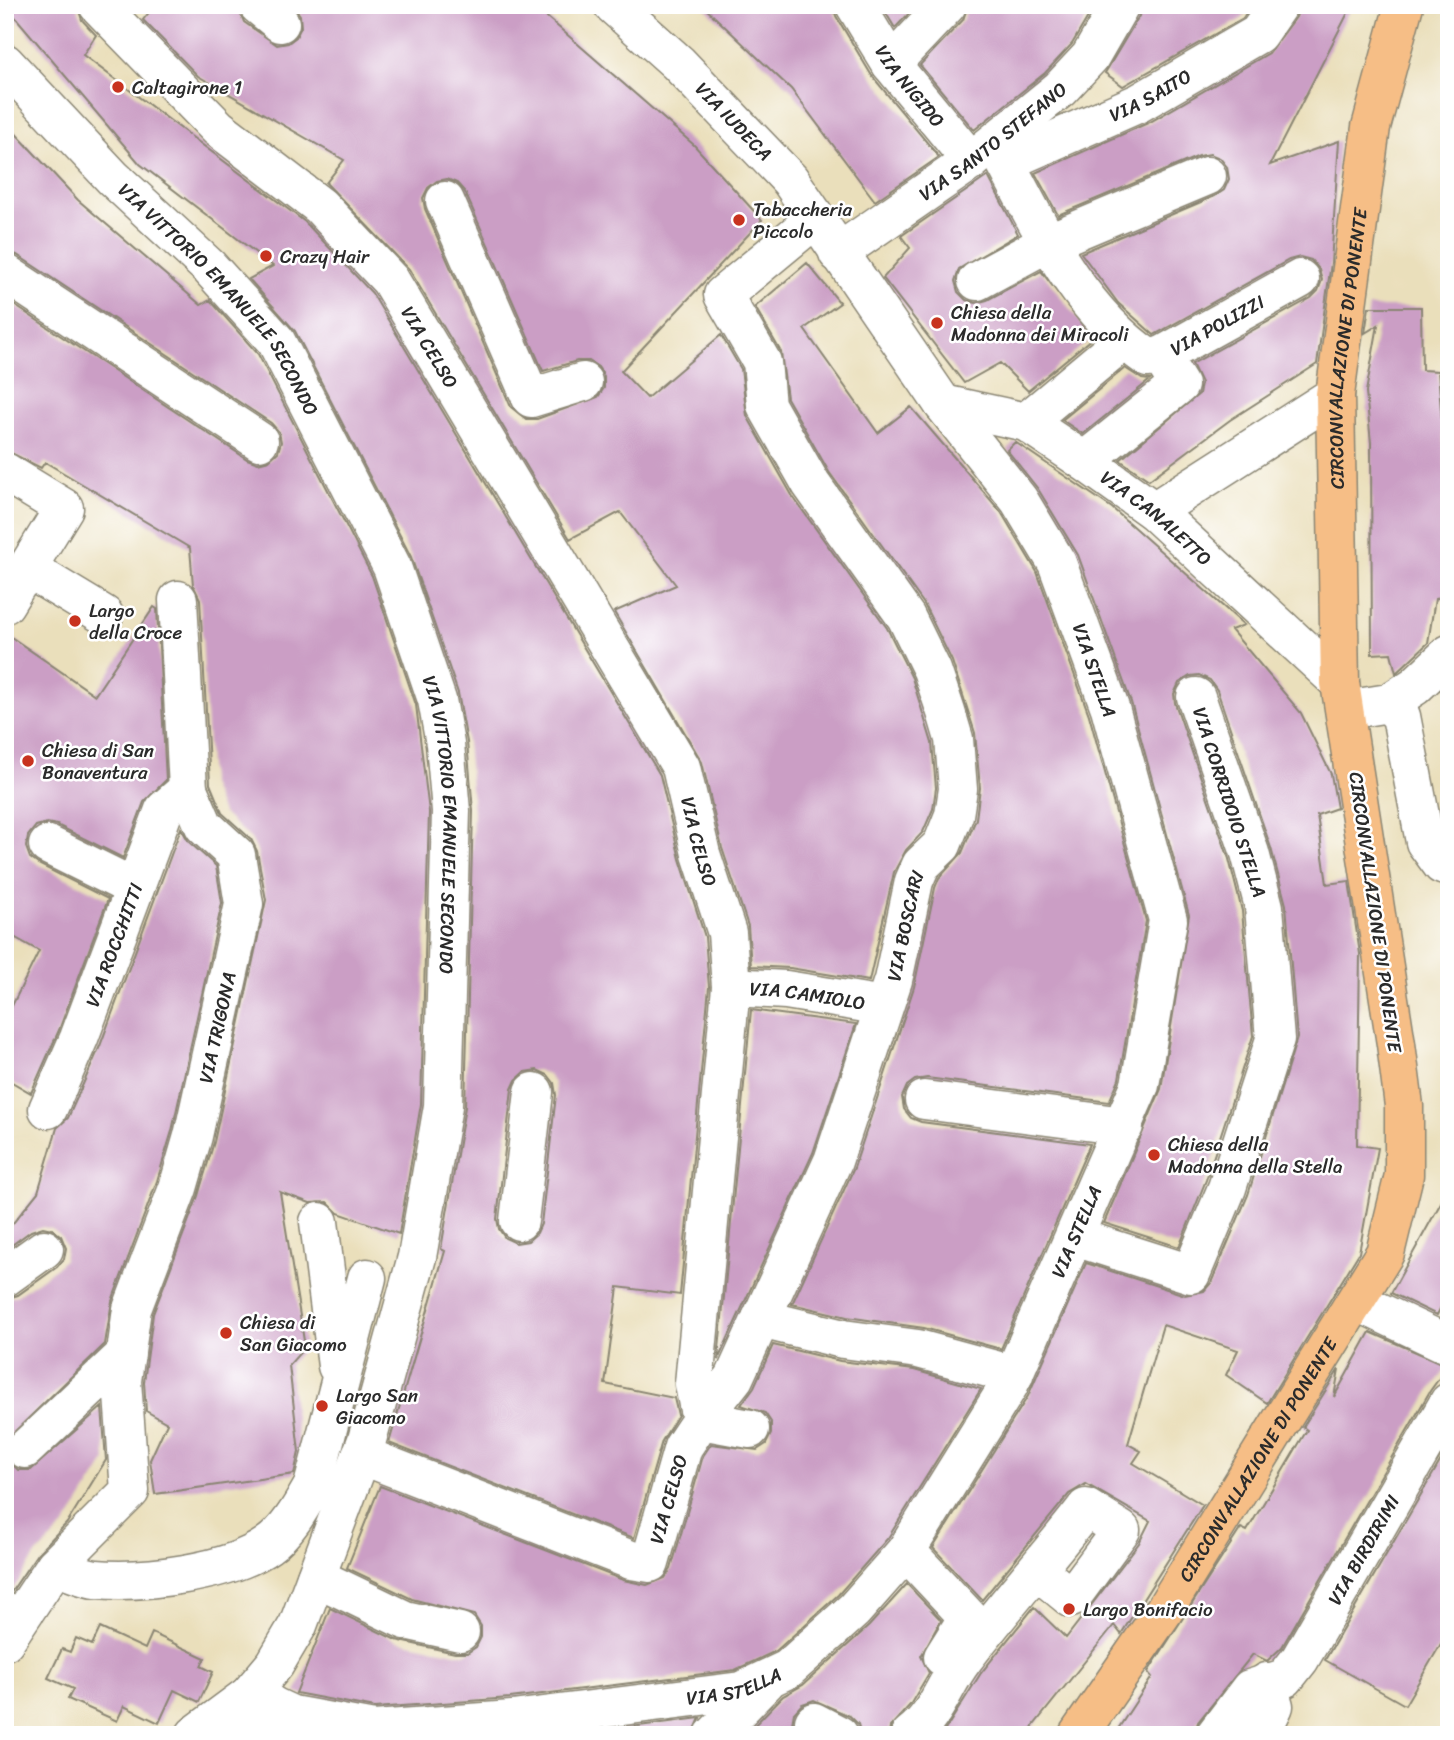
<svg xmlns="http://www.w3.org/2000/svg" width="1454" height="1740" font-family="Sriracha,sans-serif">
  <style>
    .building { fill: #cb9ec5; fill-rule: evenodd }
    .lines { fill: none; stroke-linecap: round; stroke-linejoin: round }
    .minor-casing { stroke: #8a8573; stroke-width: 41 }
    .major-casing { stroke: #8a8573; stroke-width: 41 }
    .minor { stroke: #fff; stroke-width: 38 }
    .major { stroke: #f6be86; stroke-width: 38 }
    .poi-dot { fill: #c8321e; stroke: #fff; stroke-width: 2.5 }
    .labels { text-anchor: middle; stroke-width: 5; stroke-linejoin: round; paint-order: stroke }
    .street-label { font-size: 19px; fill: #2b2b2b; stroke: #fff }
    .poi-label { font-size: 19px; fill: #2b2b2b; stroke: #fff; text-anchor: start }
  </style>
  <rect width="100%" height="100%" fill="#fff"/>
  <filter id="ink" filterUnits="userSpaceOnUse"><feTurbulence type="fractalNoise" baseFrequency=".0143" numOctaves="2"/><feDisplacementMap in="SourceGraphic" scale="14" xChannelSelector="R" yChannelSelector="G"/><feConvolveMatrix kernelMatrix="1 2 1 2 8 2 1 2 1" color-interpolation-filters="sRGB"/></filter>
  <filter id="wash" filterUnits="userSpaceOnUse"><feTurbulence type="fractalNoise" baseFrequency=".00686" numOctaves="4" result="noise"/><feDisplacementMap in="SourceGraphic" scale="28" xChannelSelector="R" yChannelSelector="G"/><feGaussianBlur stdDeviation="1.57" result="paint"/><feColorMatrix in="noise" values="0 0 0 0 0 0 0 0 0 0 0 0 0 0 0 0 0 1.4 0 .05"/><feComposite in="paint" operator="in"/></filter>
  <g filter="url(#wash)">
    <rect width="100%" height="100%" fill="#eadfbb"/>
    <g id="blocks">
      <!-- building -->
      <path class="building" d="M5,5H77L82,20L96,35L83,55L305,222L372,293L660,775L680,859L705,937L709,987L680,1295L618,1287L609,1355L605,1384L674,1398L678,1415L662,1441L634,1538L389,1443L445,1251L441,1249L465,1107L473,811L467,742L458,693L411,557L295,331L249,279L273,266L140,164ZM537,1070L548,1075L554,1083L556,1095L541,1224L537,1233L528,1241L516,1243L505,1238L499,1229L497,1219L512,1089L516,1080L525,1072Z
        M155,5H237L244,22L277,45L288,43L296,37L301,27L300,15L293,5H533L694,145L762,220L621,371L647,398L721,335L741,369L747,416L793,497L887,628L912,678L932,743L936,788L933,809L923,832L906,850L894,872L869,981L790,968L751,966L748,926L722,848L702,762L614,612L676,585L620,512L570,539L409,269L326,183L344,160L198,76L143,20ZM447,179L457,183L465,192L543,371L577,361H589L598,367L604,376V388L598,397L537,419H526L511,407L425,209L423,198L428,188L437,181Z
        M702,5H833L836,16L872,76L939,157L875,201L791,89Z
        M881,5H917L895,28Z
        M968,5H1095L1072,44L1045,73L974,130L920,65L963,20Z
        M1142,5H1251L1243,18L1123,86L1105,73L1139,16Z
        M1300,5H1352L1270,165L1339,141L1331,263L1317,364L1230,420L1149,480L1120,460L1199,394L1201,383L1192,364L1311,298L1318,291L1322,280L1319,269L1311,260L1300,257L1289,260L1154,335L1118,303L1081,253L1215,196L1224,190L1229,179L1227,167L1220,158L1210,154L1199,156L1058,215L1035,173L1150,122L1269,53L1296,17Z
        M5,122L78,200L201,305L210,300L258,354L372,576L416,705L429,812L421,1104L399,1234L338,1213L327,1202L310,1203L280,1192L305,1347L289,1365L299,1452L294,1474L155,1494L150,1460L167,1423L146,1411L144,1382L153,1314L198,1196L214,1142L266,900L257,851L251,839L222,813L210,784L200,599L193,585L190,548L45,462L41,468L5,450V299L247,459L258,463L269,460L278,452L281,442L279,432L271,423L17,255L5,251Z
        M988,176L1018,234L959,269L955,281L958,292L966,300L976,303L987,300L1041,271L1092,338L1028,391L1000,363L964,383L883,278L910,248L901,236Z
        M807,263L840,303L804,329L878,433L911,407L1001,512L1037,572L1089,715L1146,921L1119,1079L1109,1102L927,1078L915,1080L907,1086L902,1097L904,1109L911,1118L921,1122L1090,1144L1001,1349L924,1328L847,1317L792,1304L854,1168L914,987L935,888L939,878L962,853L976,819L980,788L975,733L952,661L924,604L829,472L787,398L781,352L755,307Z
        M1369,307H1421L1422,370L1438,371L1446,475L1449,477V597L1435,599L1428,643L1396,673L1391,653L1372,654L1371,443L1366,392L1378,325L1365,333Z
        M1125,368L1142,379L1150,380L1083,434L1062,420Z
        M1015,442L1112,508L1244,625L1231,630L1301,713L1331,774L1337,808L1317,815L1327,884L1349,881L1360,954L1357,1145L1378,1148L1359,1253L1267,1403L1226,1375L1238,1350L1163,1325L1128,1444L1141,1451L1133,1463L1203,1505L1121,1634L1114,1625L1026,1735H942L981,1673L1034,1607L1066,1638L1139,1543L1150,1521L1086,1484L1069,1494L982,1600L933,1548L1028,1396L1086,1263L1185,1295L1204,1291L1211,1283L1248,1195L1297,1038L1286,905L1271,848L1217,690L1210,680L1199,675L1190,676L1179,683L1174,694L1175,703L1229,859L1242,911L1253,1036L1206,1180L1179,1247L1104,1223L1161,1089L1189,915L1131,702L1078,555L1038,489L1007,450Z
        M154,607L157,609L166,780L144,802L123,858L57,825L47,823L36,826L28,836L26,847L30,858L38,864L108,899L59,1030L31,1093L5,1078V1020L39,951L5,932V633L95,695Z
        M181,828L189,842L216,866L222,903L172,1131L157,1181L112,1301L105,1344L5,1441V1299L18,1295L57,1267L64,1259L66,1248L61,1236L52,1229L43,1227L31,1231L5,1250V1233L38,1192L57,1128L68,1118L100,1046Z
        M751,1010L856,1024L813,1153L718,1360Z
        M1449,1188V1291L1437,1315L1391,1293Z
        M1370,1332L1448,1366L1430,1391L1282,1647L1267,1661L1253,1654L1198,1722L1194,1735H1114L1152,1677L1148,1672L1241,1528L1247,1531L1307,1430L1303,1427L1339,1369L1334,1397Z
        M773,1345L840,1361L914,1370L981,1389L888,1538L838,1595L776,1651L735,1670L510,1698L375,1708L296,1693L330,1608L396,1640L455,1653H467L476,1647L481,1637V1626L474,1615L412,1599L347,1568L380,1486L623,1580L647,1585L665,1578L671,1569L703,1456L711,1444L757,1450L766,1444L771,1434V1422L765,1413L741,1405L754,1387Z
        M102,1407L106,1460L67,1523L37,1554L5,1601V1457L18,1470H31Z
        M1441,1460L1449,1463V1630L1405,1705L1325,1660Z
        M907,1584L941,1620L921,1656L929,1673L910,1705L890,1727L889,1735H861L858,1724L850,1716L814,1700L802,1704L794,1713L792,1724L796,1735H745L783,1696L803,1685L869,1626Z
        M100,1628L145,1649L152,1633L205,1658L201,1666L213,1672L199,1702L174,1690L159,1723L124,1706L117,1721L68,1699L73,1689L48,1678L62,1649L70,1652L76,1638L92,1645Z
        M700,1718L693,1735H570Z"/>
    </g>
  </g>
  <g filter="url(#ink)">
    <use href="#blocks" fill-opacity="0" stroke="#8a8573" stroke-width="2"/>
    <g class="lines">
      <defs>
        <g id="minor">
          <path id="s1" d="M98,5L218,128L320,206L390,280L681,767L701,854L727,933L731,987L694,1384L701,1420L683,1447L650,1563L631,1560L361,1455"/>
          <path d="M258,5L280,23"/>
          <path id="s2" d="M855,5L891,64L971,161"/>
          <path id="s3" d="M5,63L113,178L209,267L276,341L392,567L437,700L445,744L451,811L443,1106L417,1257L367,1440L298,1625L275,1664L249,1695L195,1735"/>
          <path d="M891,64L947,5"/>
          <path d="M445,201L531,398L583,382"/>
          <path id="s4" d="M838,253L971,161L1060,89L1090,57L1120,5"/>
          <path d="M5,273L259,441"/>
          <path d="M977,281L1047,243L1207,176"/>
          <path id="s5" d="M1161,356L1148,358C1080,311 1043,234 1005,162L1139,103L1258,34L1278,5"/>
          <path id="s6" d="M943,404L1026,422L1084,461L1154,511L1340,683"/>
          <path d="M1026,422L1123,341"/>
          <path id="s7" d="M1084,461L1179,385L1161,356L1300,279"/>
          <path d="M5,472L64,508L5,604"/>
          <path d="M1154,511L1335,395"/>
          <path d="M28,569L104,615"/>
          <path d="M1389,703L1415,686L1449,654"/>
          <path d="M1345,710L1389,703L1401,716L1425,842L1442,865L1449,867"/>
          <path d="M48,845L135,888"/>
          <path id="s8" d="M731,987L786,990L884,1006"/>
          <path d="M924,1100L1124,1126"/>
          <path id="s9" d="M48,1109L79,1038L164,810L188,789"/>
          <path d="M519,1221L534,1092"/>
          <path d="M319,1222L337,1366"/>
          <path d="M1075,1237L1191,1274L1227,1188L1275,1039L1264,907L1250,853L1196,697"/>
          <path d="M5,1277L44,1249"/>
          <path d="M1356,1301L1449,1345"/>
          <path d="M761,1319L843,1339L918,1349L1014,1375"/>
          <path id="s10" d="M750,1429L701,1420L734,1378L833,1161L893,980L914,881L921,865L942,845L954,815L958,789L954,739L946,712L932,670L906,617L811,484L766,405L762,362L723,295L816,218"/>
          <path d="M25,1449L126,1354"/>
          <path d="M906,1551L968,1617L943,1657"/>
          <path d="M55,1566C68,1570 83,1578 96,1579C143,1583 229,1573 268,1545C288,1531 301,1507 313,1486L367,1278"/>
          <path d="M316,1577L405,1620L460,1632"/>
          <path id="s11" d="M5,1641L55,1566L130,1491L122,1381L132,1309L178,1188L193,1136L244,904L236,855L204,826L188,789L178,600"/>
          <path id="s12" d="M249,1695L292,1715L374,1730L512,1720L741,1691L788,1669L854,1610L906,1551L1009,1385L1140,1085L1168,920L1110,708L1057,563L1019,500L943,404L790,180L678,63L613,5"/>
          <path d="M814,1722L839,1735"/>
          <path d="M249,1735L270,1704"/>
          <path d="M714,1735L766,1682"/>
          <path d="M910,1735C937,1715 943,1686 963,1660C1002,1608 1046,1560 1086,1508L1121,1530L1071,1598L1038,1571"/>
          <path id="s13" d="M1215,1735L1250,1689L1285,1678L1300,1659L1449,1402"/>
          <path d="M1260,1735L1274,1706L1267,1682"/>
        </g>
        <g id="major">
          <path id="s14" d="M1078,1735L1163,1612L1385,1253L1404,1175V1106L1396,1044L1340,683L1335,395L1371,127L1404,5"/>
        </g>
      </defs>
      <!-- minor casing -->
      <use href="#minor" class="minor-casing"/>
      <!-- major casing -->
      <use href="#major" class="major-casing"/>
      <!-- minor -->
      <use href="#minor" class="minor"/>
      <!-- major -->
      <use href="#major" class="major"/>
    </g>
  </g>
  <!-- markers -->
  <g class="poi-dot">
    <circle cx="118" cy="87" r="7"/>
    <circle cx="739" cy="220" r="7"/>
    <circle cx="266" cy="256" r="7"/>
    <circle cx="937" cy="323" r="7"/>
    <circle cx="75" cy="621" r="7"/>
    <circle cx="28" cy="761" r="7"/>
    <circle cx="1154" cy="1155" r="7"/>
    <circle cx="226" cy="1333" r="7"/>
    <circle cx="322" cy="1406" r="7"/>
    <circle cx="1069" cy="1609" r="7"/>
  </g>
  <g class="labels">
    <!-- street labels -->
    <g class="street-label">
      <text dy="7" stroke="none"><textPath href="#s2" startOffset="98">VIA NIGIDO</textPath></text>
      <text dy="7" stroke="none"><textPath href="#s5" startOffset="418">VIA SAITO</textPath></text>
      <text transform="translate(734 121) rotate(46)" y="7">VIA IUDECA</text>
      <text dy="7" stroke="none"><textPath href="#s4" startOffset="191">VIA SANTO STEFANO</textPath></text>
      <text dy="7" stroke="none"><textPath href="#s3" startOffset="320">VIA VITTORIO EMANUELE SECONDO</textPath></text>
      <text dy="7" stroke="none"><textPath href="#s7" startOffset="220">VIA POLIZZI</textPath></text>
      <text dy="7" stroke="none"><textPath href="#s1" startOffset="480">VIA CELSO</textPath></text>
      <text dy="7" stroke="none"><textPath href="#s14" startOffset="1484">CIRCONVALLAZIONE DI PONENTE</textPath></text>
      <text dy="7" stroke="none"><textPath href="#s6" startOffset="247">VIA CANALETTO</textPath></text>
      <text transform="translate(1095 670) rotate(71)" y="7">VIA STELLA</text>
      <text transform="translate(1230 802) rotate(72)" y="7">VIA CORRIDOIO STELLA</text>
      <text dy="7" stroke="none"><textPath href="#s3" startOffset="908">VIA VITTORIO EMANUELE SECONDO</textPath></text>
      <text dy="7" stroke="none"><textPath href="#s1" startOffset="1046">VIA CELSO</textPath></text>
      <text transform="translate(1376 912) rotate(82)" y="7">CIRCONVALLAZIONE DI PONENTE</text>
      <text dy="7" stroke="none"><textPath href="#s10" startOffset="588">VIA BOSCARI</textPath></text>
      <text dy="7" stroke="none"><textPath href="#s9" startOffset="177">VIA ROCCHITTI</textPath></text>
      <text dy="7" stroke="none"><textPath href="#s8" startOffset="77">VIA CAMIOLO</textPath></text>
      <text dy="7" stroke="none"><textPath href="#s11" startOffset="674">VIA TRIGONA</textPath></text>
      <text dy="7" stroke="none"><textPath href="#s12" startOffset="1082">VIA STELLA</textPath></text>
      <text dy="7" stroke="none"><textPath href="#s14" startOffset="329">CIRCONVALLAZIONE DI PONENTE</textPath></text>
      <text transform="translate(668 1499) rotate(-74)" y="7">VIA CELSO</text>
      <text dy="7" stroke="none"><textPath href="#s13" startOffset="245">VIA BIRDIRIMI</textPath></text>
      <text dy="7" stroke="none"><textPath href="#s12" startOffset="494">VIA STELLA</textPath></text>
    </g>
    <!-- poi labels -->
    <g class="poi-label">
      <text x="132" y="94">Caltagirone 1</text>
      <text x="753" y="216">Tabaccheria<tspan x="753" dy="22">Piccolo</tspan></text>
      <text x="280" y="263">Crazy Hair</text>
      <text x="951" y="319">Chiesa della<tspan x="951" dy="22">Madonna dei Miracoli</tspan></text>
      <text x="89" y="617">Largo<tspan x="89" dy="22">della Croce</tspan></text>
      <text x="42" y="757">Chiesa di San<tspan x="42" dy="22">Bonaventura</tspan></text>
      <text x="1168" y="1151">Chiesa della<tspan x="1168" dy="22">Madonna della Stella</tspan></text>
      <text x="240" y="1329">Chiesa di<tspan x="240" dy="22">San Giacomo</tspan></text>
      <text x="336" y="1402">Largo San<tspan x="336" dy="22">Giacomo</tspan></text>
      <text x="1083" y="1616">Largo Bonifacio</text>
    </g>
  </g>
  <!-- margin -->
  <rect width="1454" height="1740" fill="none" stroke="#fff" stroke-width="28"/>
</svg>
